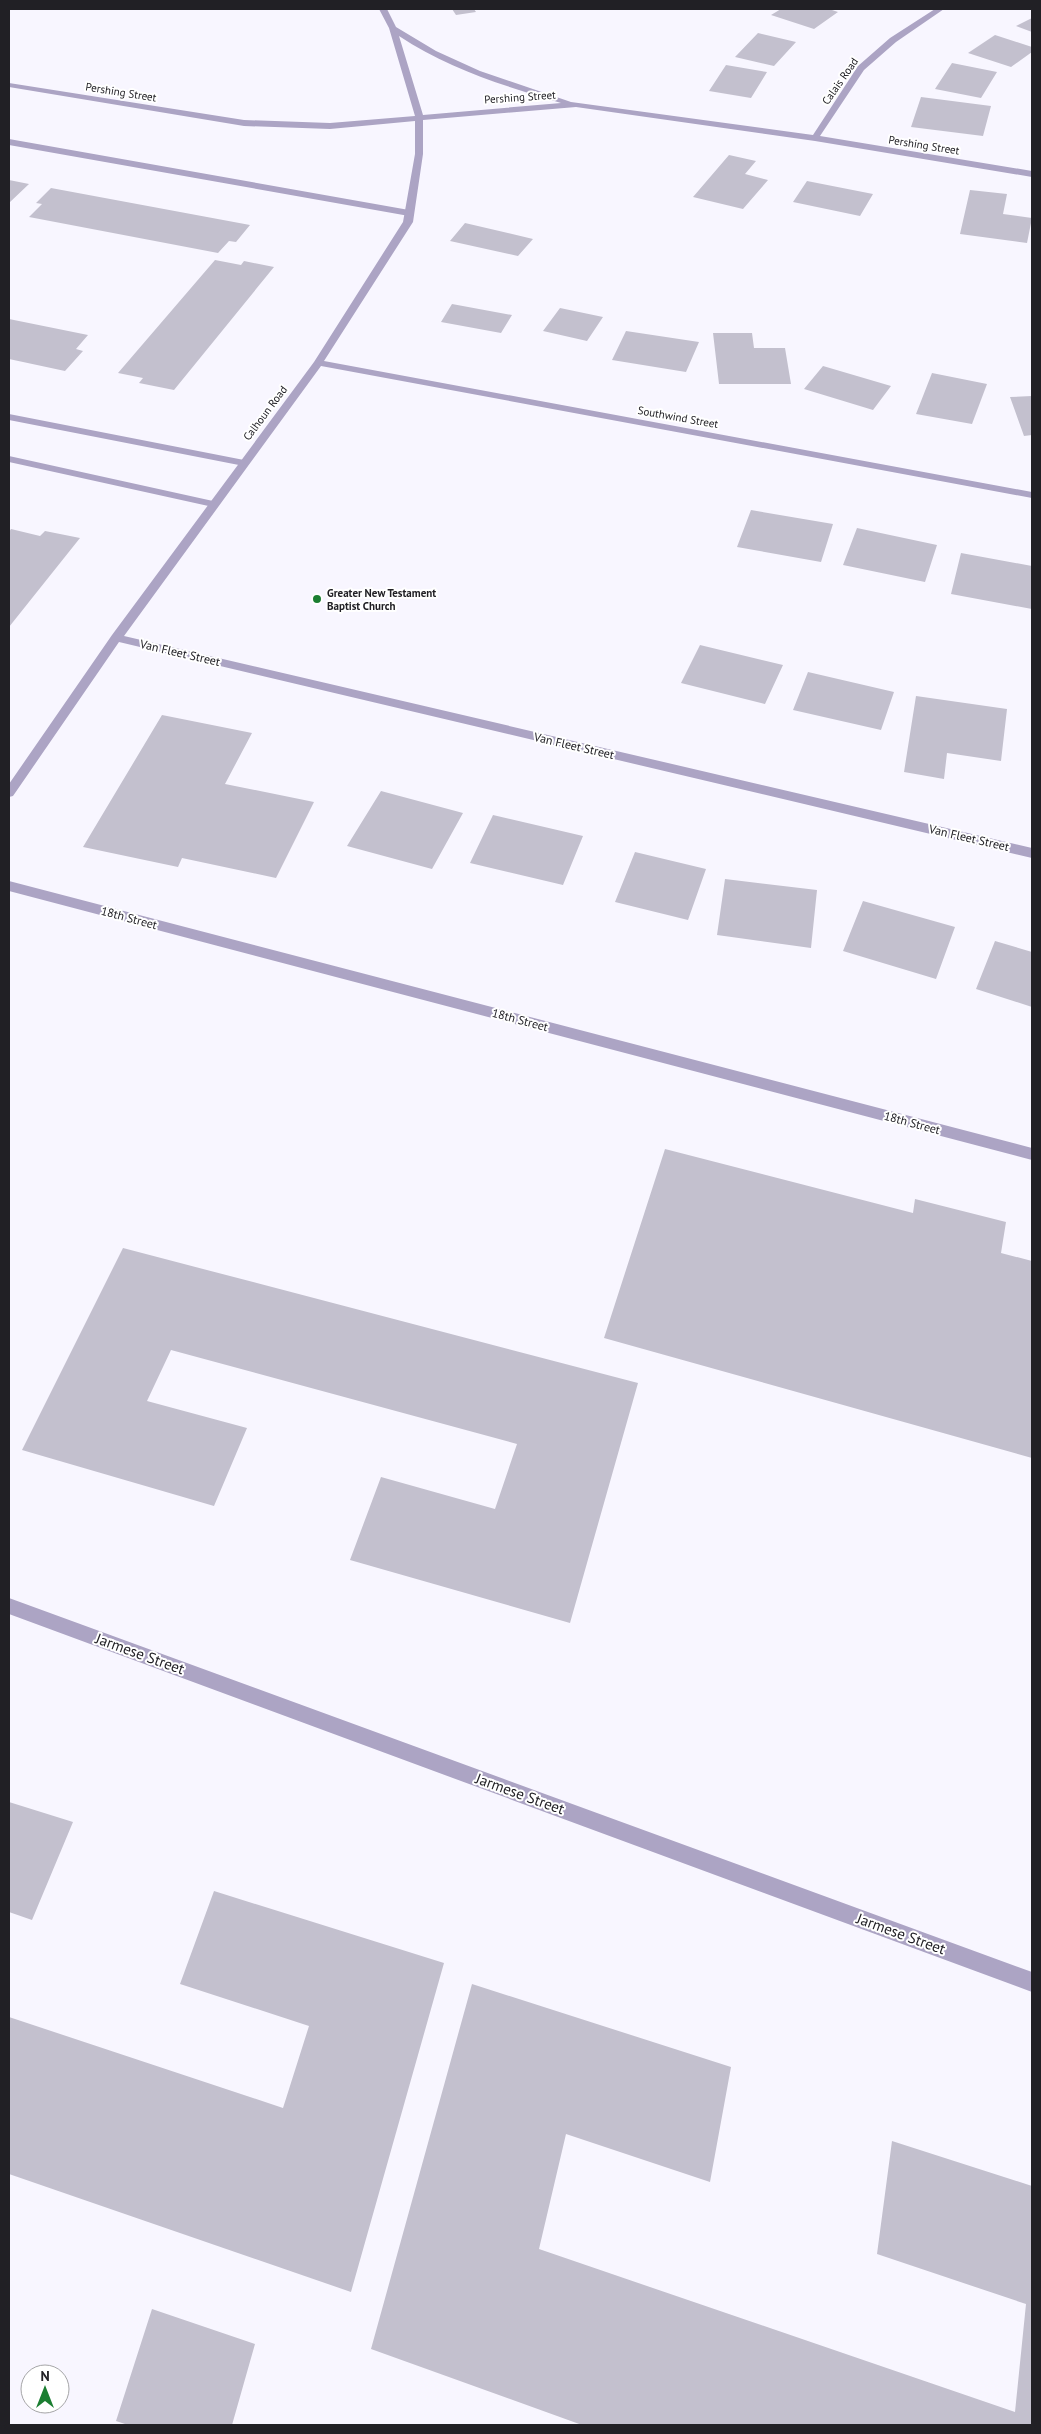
<svg xmlns="http://www.w3.org/2000/svg" width="1041" height="2434" font-family="'PT Sans',sans-serif">
  <style>
    .building { fill: #c3c0ce }
    .lines { fill: none; stroke-linecap: round; stroke-linejoin: round }
    .lane { fill: #aca4c4; fill-rule: evenodd }
    .street { fill: #aca4c4; fill-rule: evenodd }
    .poi-dot { fill: #1b7e31; stroke: #fff; stroke-width: 2 }
    .labels { text-anchor: middle; stroke-width: 4; stroke-linejoin: round; paint-order: stroke }
    .far-street-label { font-size: 11px; fill: #212025; stroke: #fff }
    .far-poi-label { font-size: 11px; font-weight: bold; fill: #212025; stroke: #fff; text-anchor: start }
    .street-label { font-size: 12px; fill: #212025; stroke: #fff }
    .near-street-label { font-size: 15px; fill: #212025; stroke: #fff }
  </style>
  <rect width="100%" height="100%" fill="#f8f6ff"/>
  <!-- building -->
  <path class="building" d="M452,9H474L476,12L456,15Z
    M781,9H829L838,12L814,29L771,15Z
    M1032,18V32L1016,26Z
    M758,33L796,42L774,66L735,57Z
    M995,35L1032,47V52L1011,67L968,53Z
    M952,63L997,72L981,98L935,89Z
    M726,65L767,72L751,98L709,91Z
    M921,97L991,106L983,136L911,127Z
    M729,155L756,161L745,174L768,180L743,209L693,197Z
    M9,180L29,184L9,203Z
    M807,181L873,194L860,216L793,202Z
    M51,188L250,225L236,242L229,241L218,253L29,217L42,204L36,203Z
    M970,190L1007,194L1003,214L1032,218L1027,243L960,234Z
    M465,223L533,239L518,256L450,241Z
    M215,260L241,265L244,261L274,267L174,390L139,383L143,378L118,373Z
    M452,304L512,315L501,333L441,322Z
    M560,308L603,317L587,341L543,331Z
    M9,319L88,335L76,349L83,351L65,371L9,359Z
    M626,331L699,342L686,372L612,360Z
    M713,333H752L754,348H785L791,384H719Z
    M823,366L891,386L873,410L804,389Z
    M932,373L987,384L972,424L916,414Z
    M1032,396V435L1024,436L1010,397Z
    M751,510L833,524L821,562L737,547Z
    M857,528L937,545L925,582L843,565Z
    M11,529L40,536L45,531L80,538L9,627V532Z
    M961,553L1032,566V609L951,594Z
    M700,645L783,665L765,704L681,683Z
    M808,672L894,692L881,730L793,710Z
    M916,696L1007,709L1001,761L947,753L944,779L904,772Z
    M162,715L252,733L225,784L314,802L276,878L182,858L178,867L83,847Z
    M381,791L463,813L432,869L347,846Z
    M493,815L583,836L563,885L470,863Z
    M635,852L706,869L688,920L615,902Z
    M725,879L817,890L811,948L717,935Z
    M863,901L955,927L936,979L843,951Z
    M995,941L1032,952V1007L976,989Z
    M665,1149L913,1213L915,1199L1006,1222L1001,1253L1032,1261V1458L604,1338Z
    M123,1248L638,1383L570,1623L350,1560L381,1477L495,1509L517,1444L171,1350L147,1401L247,1428L214,1506L22,1450Z
    M9,1802L73,1822L32,1920L9,1912Z
    M214,1891L444,1963L351,2292L9,2174V2017L283,2108L309,2026L180,1984Z
    M472,1984L731,2067L710,2182L566,2134L539,2249L1015,2412L1026,2304L877,2254L892,2141L1032,2186V2425H582L371,2349Z
    M152,2309L255,2344L232,2425H128L116,2421Z"/>
  <g class="lines">
    <!-- lane -->
    <path class="lane" d="M9,139L409,210L414,213L409,216L9,145Z
      M9,414L244,460L249,463L244,466L9,420Z
      M9,456L213,501L218,504L213,507L9,462Z"/>
    <!-- street -->
    <path class="street" d="M379,9H387L396,27L436,51L480,71L571,102L813,135L858,66L890,38L935,9H944L896,42L864,70L820,136L1032,171V177L815,141L576,107L423,120V154L413,222L324,361L1032,492V498L321,366L124,636L1032,848V858L119,642L13,796L9,797V784L112,635L314,362L403,222L415,154V121L330,129L244,126L9,87V83L244,120L330,123L415,116L389,28ZM399,36C448,69 505,86 561,103L423,115Z
      M9,881L1032,1148V1160L9,891Z
      M9,1598L1032,1972V1992L9,1614Z"/>
  </g>
  <!-- markers -->
  <circle class="poi-dot" cx="317" cy="599" r="5"/>
  <g class="labels">
    <!-- far-street labels -->
    <g class="far-street-label">
      <text transform="translate(840 81) rotate(-55)" y="4">Calais Road</text>
      <text transform="translate(121 92) rotate(9)" y="4">Pershing Street</text>
      <text transform="translate(520 97) rotate(-4)" y="4">Pershing Street</text>
      <text transform="translate(924 145) rotate(9)" y="4">Pershing Street</text>
      <text transform="translate(265 413) rotate(-53)" y="4">Calhoun Road</text>
      <text transform="translate(678 417) rotate(10)" y="4">Southwind Street</text>
    </g>
    <!-- far-poi labels -->
    <g class="far-poi-label">
      <text x="327" y="597">Greater New Testament<tspan x="327" dy="13">Baptist Church</tspan></text>
    </g>
    <!-- street labels -->
    <g class="street-label">
      <text transform="translate(180 653) rotate(13)" y="4">Van Fleet Street</text>
      <text transform="translate(574 746) rotate(13)" y="4">Van Fleet Street</text>
      <text transform="translate(969 838) rotate(13)" y="4">Van Fleet Street</text>
      <text transform="translate(129 918) rotate(15)" y="4">18th Street</text>
      <text transform="translate(520 1020) rotate(15)" y="4">18th Street</text>
      <text transform="translate(912 1123) rotate(15)" y="4">18th Street</text>
    </g>
    <!-- near-street labels -->
    <g class="near-street-label">
      <text transform="translate(140 1654) rotate(20)" y="5">Jarmese Street</text>
      <text transform="translate(520 1794) rotate(20)" y="5">Jarmese Street</text>
      <text transform="translate(901 1934) rotate(20)" y="5">Jarmese Street</text>
    </g>
  </g>
  <!-- border -->
  <rect width="1041" height="2434" fill="none" stroke="#212025" stroke-width="20"/>
  <!-- north arrow -->
  <g transform="translate(45 2389)"><circle r="24" fill="#ffffff" stroke="#a6a6a8"/>
  <path d="M0-4L9 19L0 12L-9 19Z" fill="#1b7e31"/>
  <text y="-8" font-size="14" font-weight="bold" text-anchor="middle" fill="#212025">N</text>
  </g>
</svg>
